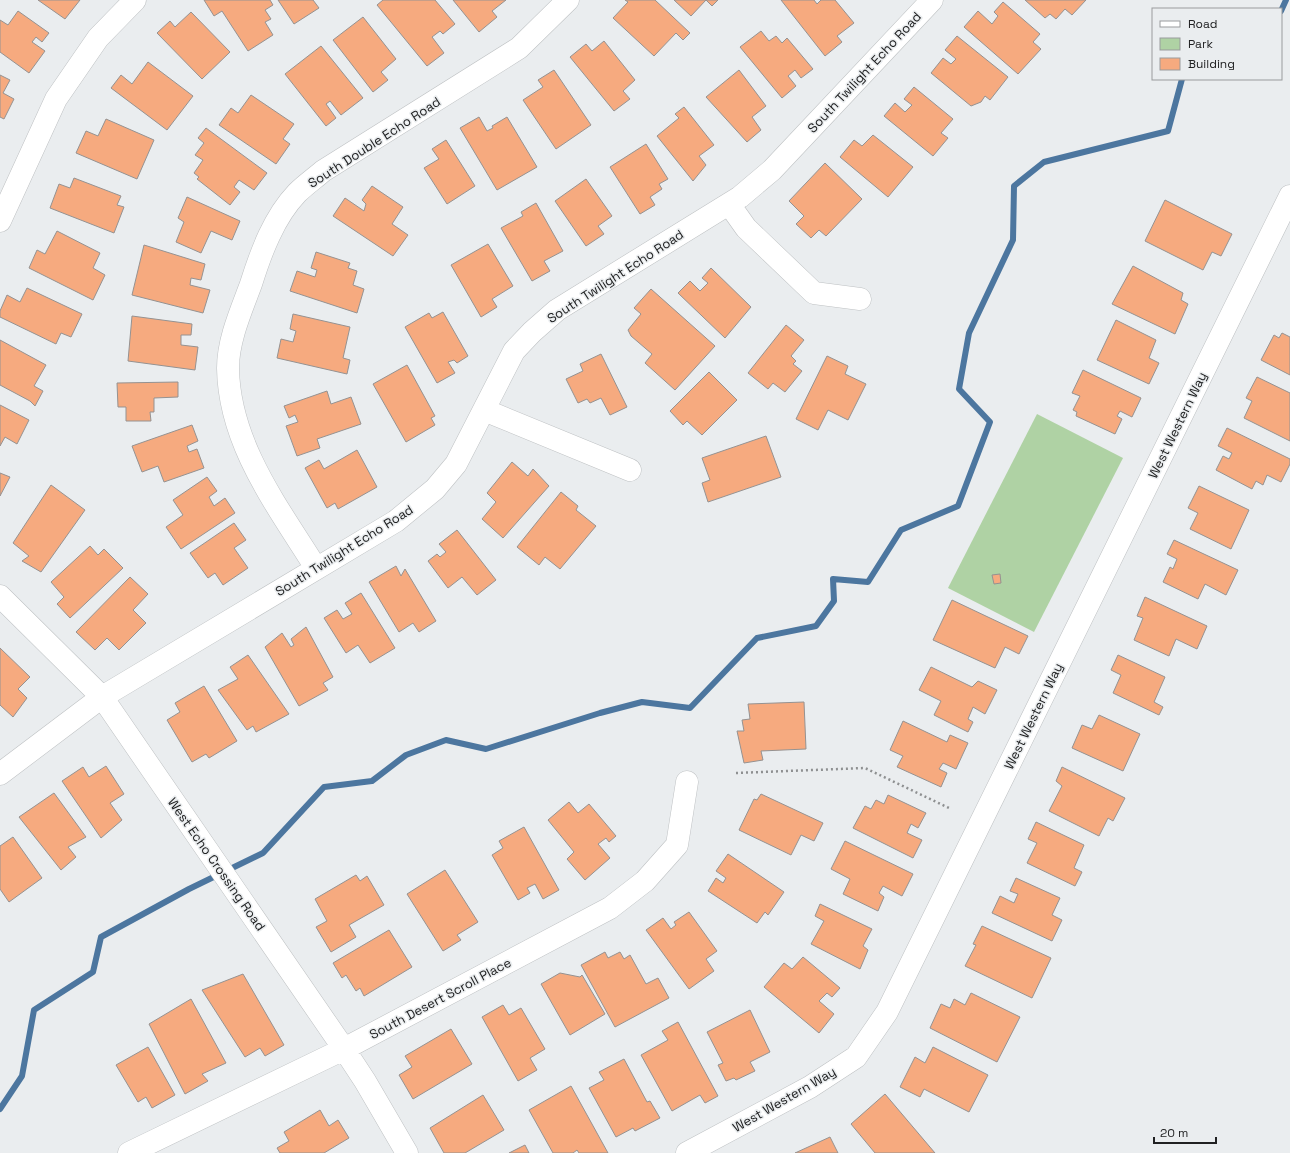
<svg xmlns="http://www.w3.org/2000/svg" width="1290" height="1153" font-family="'Space Grotesk',sans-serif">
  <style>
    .green { fill: #afd2a4 }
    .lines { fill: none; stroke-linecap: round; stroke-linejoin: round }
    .stream { stroke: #4c769f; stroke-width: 6 }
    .building { fill: #f6aa7f; stroke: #959291 }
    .minor-casing { stroke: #bec1c3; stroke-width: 23 }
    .path { stroke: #8e9091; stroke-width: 2.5; stroke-dasharray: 2 3; stroke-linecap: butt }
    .minor { stroke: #fff; stroke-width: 22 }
    .labels { text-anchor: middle; stroke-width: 3; stroke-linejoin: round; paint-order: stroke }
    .street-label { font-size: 13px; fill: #202122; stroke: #eaedef }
  </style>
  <rect width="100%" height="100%" fill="#eaedef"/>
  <!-- green -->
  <path class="green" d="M1037,414L1123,458L1034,632L948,588Z"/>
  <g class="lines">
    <!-- stream -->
    <path class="stream" d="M1281,11L1286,0
      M0,1109L22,1076L34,1010L93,972L101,937L189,889L263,853L324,787L372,781L406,755L446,740L486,749L600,713L642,702L690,708L757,638L816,626L834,601L833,579L868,582L901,530L958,506L990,422L959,389L969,333L1013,240L1014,186L1044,162L1168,131L1182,79"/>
  </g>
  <!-- building -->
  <path class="building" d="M38,0H80L65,19Z
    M204,0H270L273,5L265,10L271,19L265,22L273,35L248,51L222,11L214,16Z
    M278,0H313L319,8L294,24Z
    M383,0H435L455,24L443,34L440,31L432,37L444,53L427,66L377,5Z
    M453,0H506L492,11L497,17L479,32Z
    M625,0H655L690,33L683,40L676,33L654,56L613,18L628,2Z
    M674,0H718L712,6L706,0L691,16Z
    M781,0H814L817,4L821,0H835L854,23L837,36L842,42L825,56Z
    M1025,0H1086L1072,15L1065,9L1056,19L1050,14L1045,18Z
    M1003,2L1040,34L1033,42L1041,49L1018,74L964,27L978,11L992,24L998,16L994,12Z
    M18,11L49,33L42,42L36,37L32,42L45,51L29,73L0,52V20L8,25Z
    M191,12L230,52L202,79L157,33L170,21L175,27Z
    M363,17L396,59L381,72L388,80L373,92L333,40Z
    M761,31L769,41L776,36L782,43L787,38L813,69L801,78L795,70L788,76L796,86L782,98L740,47Z
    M957,36L1008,77L990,100L985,96L981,102L971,106L931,73L943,58L951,64L956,59L945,50Z
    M604,41L635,80L623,91L630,99L614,111L570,57L586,44L592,51Z
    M321,46L363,98L341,115L330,101L326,104L336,118L326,126L285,74Z
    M148,62L193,96L167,130L111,88L121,75L132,84Z
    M554,70L591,125L556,149L523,100L543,87L538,80Z
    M739,70L766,106L752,117L761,130L747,142L706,97Z
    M0,75L10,80L3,93L14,99L4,119L0,117Z
    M914,87L953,119L941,133L948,138L933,156L884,116L895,103L905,112L912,105L904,99Z
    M251,95L294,124L283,139L290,144L276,164L219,125L231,108L238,113Z
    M684,107L714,145L699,156L706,165L693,181L657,136L679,118L675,114Z
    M479,117L487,131L493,128L492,126L507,117L537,167L497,190L460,128Z
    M106,119L154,140L137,179L76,153L86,131L98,136Z
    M206,128L267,173L254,190L239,180L234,187L240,192L230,205L197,179L199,177L194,173L203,160L195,155L204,143L198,138Z
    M873,135L913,167L888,197L840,157L854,140L862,146Z
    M446,140L475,186L447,204L424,168L439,159L432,149Z
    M646,144L668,179L659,184L662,189L650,197L655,205L640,214L610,167Z
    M825,163L862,199L826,236L819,230L811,238L796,224L804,216L789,201Z
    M74,178L121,196L117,205L124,207L114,233L50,208L59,184L70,188Z
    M586,179L612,216L598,226L604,234L586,246L555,201Z
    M372,186L403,207L392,224L408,235L393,256L333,216L345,198L364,211L366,204L362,200Z
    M187,197L240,221L232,240L211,231L201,253L176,242L184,222L178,218Z
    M1165,200L1232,234L1221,256L1212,252L1203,270L1145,241Z
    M536,203L563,251L544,261L550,271L532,281L501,228L523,216L521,212Z
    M57,231L100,253L93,268L105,275L93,300L29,268L37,250L45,254Z
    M488,244L513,286L492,299L497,307L481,317L451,265Z
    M144,245L205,264L201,280L191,278L190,285L210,290L203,313L132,295Z
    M316,252L350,263L348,268L357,271L353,285L364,289L357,313L290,291L297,271L315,277L317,270L311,268Z
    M1133,266L1183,293L1181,300L1188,304L1175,334L1112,304Z
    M711,268L751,307L725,338L678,293L690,281L700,291L708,283L702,278Z
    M27,288L82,314L71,337L61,333L56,344L0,317V311L7,295L20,302Z
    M651,289L715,346L675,390L645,363L652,354L631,336L628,330L641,314L634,308Z
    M443,312L468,356L457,363L454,360L448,362L455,373L437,383L405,327L429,313L432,318Z
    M293,314L350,327L343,358L350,360L347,374L277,358L281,339L293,342L296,331L290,329Z
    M132,316L192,324L191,335H181V345L198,347L195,370L128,361Z
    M1116,320L1156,340L1149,358L1159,363L1149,384L1097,360Z
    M786,325L804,340L791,356L796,361L793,364L802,371L785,392L773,383L768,389L748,373Z
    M1282,333L1290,337V375L1261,360L1274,335L1279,338Z
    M0,340L46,365L34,386L43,391L35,406L30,401L0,385Z
    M601,354L627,407L610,415L601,398L590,403L587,399L578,403L566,379L583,371L580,364Z
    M827,356L848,366L845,374L866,384L848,420L828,410L818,430L796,419Z
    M407,365L435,416L431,418L435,425L406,442L373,384Z
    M1083,370L1141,398L1132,417L1120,411L1117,416L1122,419L1115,434L1076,416L1077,412L1073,410L1080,396L1072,393Z
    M709,372L737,400L702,435L687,421L683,425L670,411Z
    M1257,377L1290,393V441L1244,418L1252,401L1246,398Z
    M178,382V397L154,398V412H150L151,421H126V407H118L117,383Z
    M327,391L331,404L351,397L361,424L317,439L320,448L297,456L286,426L298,422L295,415L289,418L284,406Z
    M0,405L29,420L17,444L5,437L0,446Z
    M192,425L198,441L187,446L189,452L197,449L204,468L164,482L158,466L142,472L132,446Z
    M1227,428L1290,459V464L1281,482L1267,475L1263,485L1256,481L1252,489L1216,470L1223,456L1229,459L1232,453L1218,446Z
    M766,436L781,477L708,502L702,483L710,480L702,458Z
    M357,450L377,487L338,509L335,503L327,508L305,468L319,460L324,469Z
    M512,462L528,476L533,469L549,486L503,538L482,519L496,502L487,493Z
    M0,473L10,477L0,496Z
    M207,477L217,491L209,497L214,506L225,498L235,513L181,549L166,527L183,515L173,500Z
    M51,485L85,510L41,572L22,561L29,556L13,543Z
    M1199,486L1249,510L1231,549L1190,529L1198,513L1188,508Z
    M561,492L578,506L576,510L596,526L560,569L545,557L539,565L517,547Z
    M234,523L246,540L234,548L248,568L223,585L215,573L208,578L190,553Z
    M457,530L496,580L477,595L462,577L448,588L428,561L437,554L440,557L446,552L439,544Z
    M1174,540L1238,570L1226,595L1205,584L1198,599L1163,582L1170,567L1173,569L1177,559L1167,554Z
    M90,546L98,555L104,549L123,568L70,618L57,604L64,597L51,582Z
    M396,566L401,576L405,569L436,621L419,632L413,623L399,632L369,582Z
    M1000,574L1001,583L994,584L992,575Z
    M130,577L148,594L133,610L146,623L119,650L107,638L95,650L76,632Z
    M361,593L395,648L370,663L358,645L346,653L324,618L337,610L343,619L352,614L345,603Z
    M1145,597L1207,626L1197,649L1176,639L1169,656L1134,640L1143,618L1137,616Z
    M952,600L1028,636L1019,654L1005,647L995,668L933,640Z
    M306,627L333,677L323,683L328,690L299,706L265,647L282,633L291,647L294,645L291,639Z
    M0,648L30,677L18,689L27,698L13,717L0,705Z
    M248,655L289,714L256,732L253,726L247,730L218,690L238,679L230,667Z
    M1118,655L1165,677L1154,702L1163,707L1159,715L1113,693L1121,675L1111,670Z
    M931,667L972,687L978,681L997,690L985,714L973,707L968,719L973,722L968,732L934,715L941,701L919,690Z
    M204,686L237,741L209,758L206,754L192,762L167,720L180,712L175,703Z
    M804,702L806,749L761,751L763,760L744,763L737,731H744L742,720L750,719L748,704Z
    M1099,715L1140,734L1123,771L1072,748L1082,725L1092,729Z
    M903,721L947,742L950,735L968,743L956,769L943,763L939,769L947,773L941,787L897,767L903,756L890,750Z
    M106,766L124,794L110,803L122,820L101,838L62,781L83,767L89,777Z
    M1062,767L1125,798L1113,821L1108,818L1099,836L1049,811L1062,786L1056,781Z
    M54,793L86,837L68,847L76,857L61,870L19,817Z
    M761,794L823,823L814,841L801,835L791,855L739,830L754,799L757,800Z
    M888,795L926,813L918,828L911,824L907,833L922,840L913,858L853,828L865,806L871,809L876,800L884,804Z
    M569,802L578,813L589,804L616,836L609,842L606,838L598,844L610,858L585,880L567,859L574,852L548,820Z
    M1036,822L1084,845L1074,868L1082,872L1075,886L1027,863L1037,843L1028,839Z
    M524,827L559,890L543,899L535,884L527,888L530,893L518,900L492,855L503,848L499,841Z
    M13,837L42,878L9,902L0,889V846Z
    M845,841L913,874L902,896L883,886L879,893L884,897L878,911L843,894L850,879L831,869Z
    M728,854L784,892L768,915L765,912L757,923L708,891L716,878L723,883L726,878L716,871Z
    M445,870L478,922L457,935L461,940L443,951L407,894Z
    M356,875L360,881L367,876L384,905L349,925L356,937L331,952L316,927L327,921L315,899Z
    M1016,878L1060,898L1052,915L1062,920L1052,941L992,913L1000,896L1014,903L1018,894L1010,891Z
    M820,904L872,929L863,946L868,950L860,969L811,944L824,921L815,916Z
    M689,912L717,951L706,959L714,971L689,989L646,930L663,918L671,929L676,925L674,922Z
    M982,926L1051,958L1032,998L965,966L976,945L973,944Z
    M389,930L412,967L364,996L360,988L356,991L346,975L342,978L333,963Z
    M605,952L608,958L620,952L624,959L630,955L646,984L658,978L669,998L615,1027L581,965Z
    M803,957L840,988L832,997L827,993L819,1001L834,1014L819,1033L764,987L784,963L792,969Z
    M560,973L580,977L582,975L605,1014L570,1035L541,984Z
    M243,974L284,1045L265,1056L260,1048L245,1057L202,990Z
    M971,993L1020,1017L997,1062L930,1028L941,1004L950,1008L954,999L965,1005Z
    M191,999L226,1063L202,1074L208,1081L185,1094L149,1024Z
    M503,1005L509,1015L521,1008L545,1049L530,1058L537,1070L518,1081L482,1017Z
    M750,1010L770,1052L750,1062L755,1071L736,1080L734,1078L726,1081L718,1065L723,1063L707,1032Z
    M678,1022L718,1096L705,1103L700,1095L672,1111L641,1055L668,1040L662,1031Z
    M451,1029L472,1064L413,1099L399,1075L412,1067L405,1056Z
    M148,1047L175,1095L152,1108L146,1097L138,1102L116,1065Z
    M933,1047L988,1075L969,1112L924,1089L920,1097L900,1087L915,1057L925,1063Z
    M624,1059L647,1102L650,1101L660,1118L635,1131L633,1128L616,1137L589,1088L604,1080L599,1072Z
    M571,1086L608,1153H579L577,1150L573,1153H553L529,1110Z
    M885,1094L935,1153H875L851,1124Z
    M483,1095L504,1130L465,1153H444L430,1128Z
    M320,1110L329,1126L338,1120L349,1138L324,1153H280L277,1148L289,1141L284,1132Z
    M830,1137L838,1153H795Z
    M525,1145L529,1153H509Z"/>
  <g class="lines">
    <defs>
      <path id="minor" d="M729,204L746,228L814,293L860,299
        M0,221L56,99L98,38L135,0
        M484,410L630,470
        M316,568C278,507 229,444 228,368C228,340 241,311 251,284C261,252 274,217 297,193C305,185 315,178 323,171L519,48L568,0
        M0,596L102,697L344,1049L365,1081L407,1153
        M0,774L102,697L396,521L435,489L456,464L514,351L532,332L557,310L740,197L772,170L932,0
        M129,1153L344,1049L610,908L645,881L677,845L687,782
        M687,1153L810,1087L856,1057L887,1012L1290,196"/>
    </defs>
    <!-- minor casing -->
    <use href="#minor" class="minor-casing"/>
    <!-- path -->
    <path class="path" d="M736,773L865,768L949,808"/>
    <!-- minor -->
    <use href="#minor" class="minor"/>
  </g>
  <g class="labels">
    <!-- street labels -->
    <g class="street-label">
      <text transform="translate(864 72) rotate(-47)" y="5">South Twilight Echo Road</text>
      <text transform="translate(374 142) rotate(-33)" y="5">South Double Echo Road</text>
      <text transform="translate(615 276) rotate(-33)" y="5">South Twilight Echo Road</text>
      <text transform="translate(1177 425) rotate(-64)" y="5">West Western Way</text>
      <text transform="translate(344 550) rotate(-32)" y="5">South Twilight Echo Road</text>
      <text transform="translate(1033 716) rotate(-64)" y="5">West Western Way</text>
      <text transform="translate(217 864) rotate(55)" y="5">West Echo Crossing Road</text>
      <text transform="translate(440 998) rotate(-28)" y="5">South Desert Scroll Place</text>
      <text transform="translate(784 1099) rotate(-30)" y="5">West Western Way</text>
    </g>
  </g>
  <!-- legend -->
  <rect x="1152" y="8" width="130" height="72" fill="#eaedef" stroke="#999b9d"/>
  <rect x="1160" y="21" width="20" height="6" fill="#ffffff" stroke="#999b9d"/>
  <text x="1188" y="28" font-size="12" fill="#202122">Road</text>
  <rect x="1160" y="38" width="20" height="12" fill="#afd2a4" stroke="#999b9d"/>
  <text x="1188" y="48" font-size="12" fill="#202122">Park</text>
  <rect x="1160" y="58" width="20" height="12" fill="#f6aa7f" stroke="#999b9d"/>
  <text x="1188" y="68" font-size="12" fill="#202122">Building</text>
  <!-- scale -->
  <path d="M1154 1137v6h62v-6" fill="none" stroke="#202122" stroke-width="2"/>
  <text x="1160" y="1137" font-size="12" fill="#202122" stroke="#eaedef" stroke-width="3" paint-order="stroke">20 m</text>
</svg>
